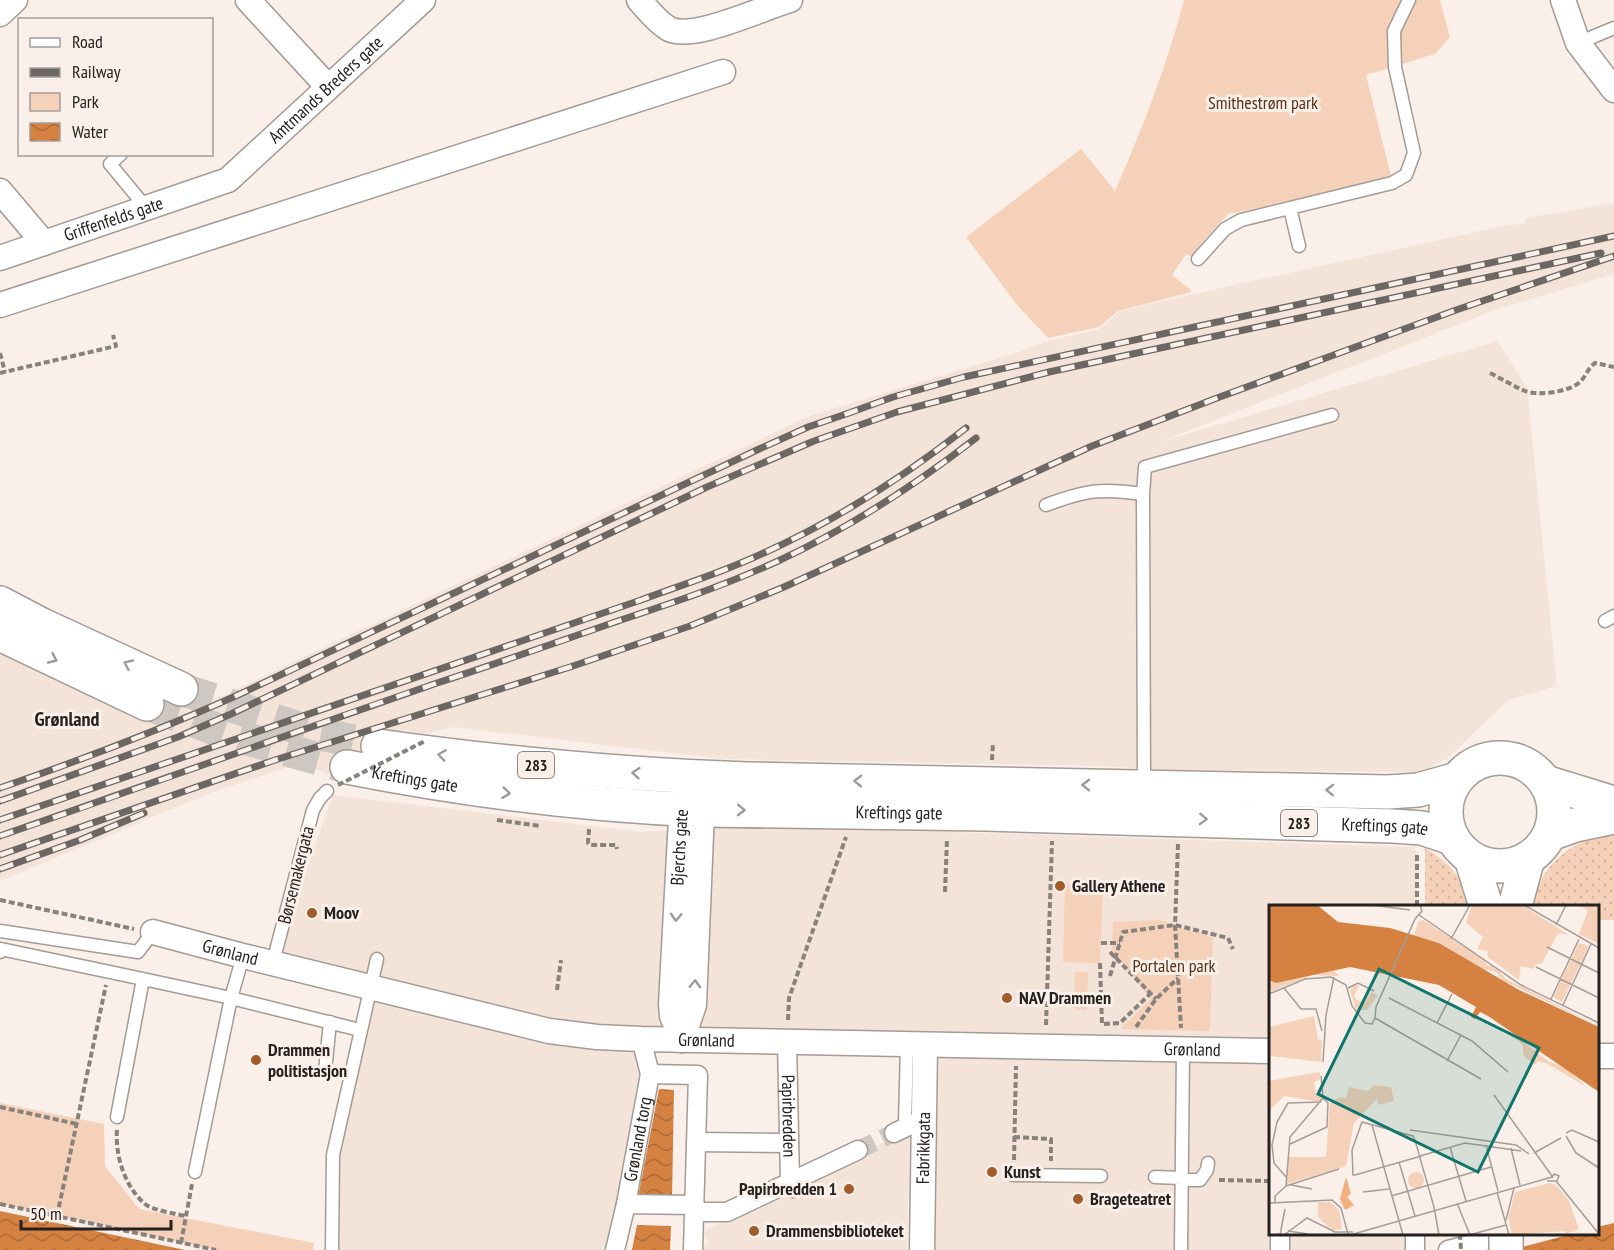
<svg xmlns="http://www.w3.org/2000/svg" width="1614" height="1250" font-family="'PT Sans Narrow',sans-serif">
  <style>
    .built { fill: #f4e3d8 }
    .grass { fill: url(#grass-dots) }
    .park { fill: #f6d1b9 }
    .water { fill: url(#water-waves) }
    .lines { fill: none; stroke-linecap: round; stroke-linejoin: round }
    .pedestrian-tunnel { stroke: #cfc7c1; stroke-width: 18; stroke-dasharray: 18 9; stroke-linecap: butt }
    .primary-tunnel { stroke: #cfc7c1; stroke-width: 33; stroke-dasharray: 33 16; stroke-linecap: butt }
    .service-casing { stroke: #a49b95; stroke-width: 15 }
    .pedestrian-casing { stroke: #a49b95; stroke-width: 21 }
    .minor-casing { stroke: #a49b95; stroke-width: 27 }
    .secondary-casing { stroke: #a49b95; stroke-width: 36 }
    .primary-casing { stroke: #a49b95; stroke-width: 36 }
    .path { stroke: #88827d; stroke-width: 4; stroke-dasharray: 6 3; stroke-linecap: butt }
    .service { stroke: #fff; stroke-width: 12 }
    .pedestrian { stroke: #fff; stroke-width: 18 }
    .minor { stroke: #fff; stroke-width: 24 }
    .secondary { stroke: #fff; stroke-width: 33 }
    .primary { stroke: #fff; stroke-width: 33 }
    .rail-casing { stroke: #6d6763; stroke-width: 7 }
    .rail { stroke: #faf0e9; stroke-width: 4.5; stroke-dasharray: 14; stroke-linecap: butt }
    .primary-bridge-casing { stroke: #a49b95; stroke-width: 36; stroke-linecap: butt }
    .path-bridge { stroke: #88827d; stroke-width: 4; stroke-dasharray: 6 3; stroke-linecap: butt }
    .primary-bridge { stroke: #fff; stroke-width: 33 }
    .oneway { stroke: #9d9b9a }
    .poi-dot { fill: #a05d2b; stroke: #faf0e9; stroke-width: 2 }
    .labels { text-anchor: middle; stroke-width: 6; stroke-linejoin: round; paint-order: stroke }
    .shield { fill: #faf0e9; stroke: #655f5c; stroke-width: 1.5 }
    .shield-label { font-size: 16px; font-weight: bold; fill: #25211f }
    .street-label { font-size: 18px; fill: #25211f; stroke: #faf0e9 }
    .park-label { font-size: 18px; fill: #553218; stroke: #faf0e9 }
    .poi-label { font-size: 18px; font-weight: bold; fill: #25211f; stroke: #faf0e9; text-anchor: start }
    .neighbourhood-label { font-size: 20px; font-weight: bold; fill: #25211f; stroke: #faf0e9 }
    .inset-road { fill: none; stroke: #a59d98; stroke-width: 1.5 }
    .view { fill: #0f766e; fill-opacity: 0.15; stroke: #0f766e; stroke-width: 3 }
    .inset-edge { fill: none; stroke: #25211f; stroke-width: 3 }
  </style>
  <defs>
    <pattern id="grass-dots" width="8" height="8" patternUnits="userSpaceOnUse" patternTransform="scale(1.5)"><rect width="8" height="8" fill="#f6d1b9"/><path d="M2 2h.1M6 6h.1" fill="none" stroke="#d3b39f" stroke-width="1.8" stroke-linecap="round"/></pattern>
    <pattern id="water-waves" width="16" height="10" patternUnits="userSpaceOnUse" patternTransform="scale(1.5)"><rect width="16" height="10" fill="#d48142"/><path d="M0 5q4-4 8 0t8 0" fill="none" stroke="#ac6937"/></pattern>
  </defs>
  <rect width="100%" height="100%" fill="#faf0e9"/>
  <!-- built -->
  <path class="built" d="M1614,203V274L1495,310L1160,442L1497,341L1527,387L1557,686L1508,700L1447,759L1420,772L1174,770L1101,766L723,759L453,727L423,734L405,730L393,733L365,746L327,775L304,762L208,794L0,881V647L139,719L224,695L809,416L1019,352L1047,341L1100,329L1119,312L1144,305L1503,226L1524,224L1526,218Z
    M333,795L641,832L738,825L1413,847L1418,854L1417,906H1270V1234H1415V1250H923L924,1045L642,1039L641,1062L608,1250H332L333,1155L370,987L273,962Z
    M910,1129L907,1250H703V1246L709,1243L703,1232Z"/>
  <!-- grass -->
  <path class="grass" d="M1614,833V920H1598V906H1529C1534,896 1539,882 1546,872C1562,850 1587,835 1614,833Z
    M1425,848C1452,864 1461,878 1473,906H1425Z"/>
  <!-- park -->
  <path class="park" d="M1184,0H1440L1450,37L1435,54L1366,75L1391,176L1294,201L1228,214L1204,240L1192,257L1186,254L1172,275L1191,290V292L1118,311L1099,327L1048,338L1017,305L966,237L1081,149L1115,191C1142,129 1167,66 1184,0Z
    M1065,883L1103,884L1100,963L1063,962Z
    M1160,920L1213,938L1210,1031L1120,1029L1151,999L1112,950L1113,922Z
    M1075,972H1088L1087,1010L1074,1009Z
    M0,1103L104,1124L105,1166L139,1209L314,1243L313,1250H216L0,1204Z"/>
  <!-- water -->
  <path class="water" d="M659,1089L674,1090L672,1198L638,1197Z
    M0,1211L185,1250H0Z
    M1614,1223V1250H1510L1572,1234H1598V1227Z
    M637,1225L671,1226L670,1250H632Z"/>
  <g class="lines">
    <!-- pedestrian-tunnel -->
    <path class="pedestrian-tunnel" d="M858,1150L894,1133"/>
    <!-- primary-tunnel -->
    <path class="primary-tunnel" d="M181,689L310,732L378,746
      M147,704L230,734L347,767"/>
    <defs>
      <path id="service" d="M1578,43L1614,28
        M121,154L110,164L139,199L143,209
        M1290,208L1299,246
        M1198,259L1225,229L1241,220L1392,183L1406,175L1414,153L1395,67L1394,31L1409,0
        M1143,494L1145,467L1332,415
        M1046,505C1086,490 1101,488 1143,494L1144,786
        M1605,621L1614,616
        M0,931L138,952L153,932
        M0,952L1,949L143,979
        M273,962L313,810L320,798L327,791
        M325,1071L330,1022
        M117,1117L143,979L231,998L360,1030
        M905,1123L907,1045
        M195,1172L231,998L243,956
        M1013,1175L1101,1176
        M1155,1177L1182,1178
        M1182,1180H1200L1207,1170L1208,1163
        M332,1250L333,1155L377,959
        M1181,1250L1183,1050"/>
      <g id="pedestrian">
        <path d="M641,1039L650,1074"/>
        <path id="s1" d="M787,1042L790,1182L793,1188"/>
        <path d="M894,1133L923,1119"/>
        <path d="M696,1142L789,1143"/>
        <path id="s2" d="M626,1204L650,1074L698,1075L693,1250"/>
        <path d="M694,1212H727L858,1150"/>
        <path d="M1280,1234V1250"/>
        <path d="M615,1250L626,1204L695,1205"/>
        <path d="M1415,1250V1234"/>
        <path d="M1448,1250L1513,1234"/>
      </g>
      <g id="minor">
        <path d="M248,0L328,87"/>
        <path d="M639,0C648,10 657,22 669,29C694,41 762,8 790,0"/>
        <path d="M1563,0L1578,43L1614,90"/>
        <path d="M0,14L15,0"/>
        <path d="M0,191L44,243"/>
        <path id="s3" d="M0,258L228,180L423,0"/>
        <path d="M0,305L723,72"/>
        <path id="s4" d="M153,932L243,956L549,1031L597,1037L641,1039L1270,1051"/>
        <path id="s5" d="M682,1040L672,1016L671,1004L680,836L682,809L688,794"/>
        <path d="M682,1040L694,1005L702,810L699,796"/>
        <path d="M1598,1056H1614"/>
        <path id="s6" d="M922,1250L925,1045"/>
      </g>
      <path id="secondary" d="M1545,782L1607,801L1614,805
        M1550,834L1575,825L1614,817"/>
      <g id="primary">
        <path d="M0,603L42,625L181,689"/>
        <path d="M0,634L147,704"/>
        <path d="M378,746C501,763 624,775 747,779L1388,792L1418,790L1454,780"/>
        <circle cx="1500" cy="812" r="54"/>
        <path id="s7" d="M347,767C464,790 583,805 702,810L986,814L1393,826L1422,828L1452,838"/>
        <path d="M1471,858L1486,906"/>
        <path d="M1515,906L1528,858"/>
      </g>
    </defs>
    <!-- service casing -->
    <use href="#service" class="service-casing"/>
    <!-- pedestrian casing -->
    <use href="#pedestrian" class="pedestrian-casing"/>
    <!-- minor casing -->
    <use href="#minor" class="minor-casing"/>
    <!-- secondary casing -->
    <use href="#secondary" class="secondary-casing"/>
    <!-- primary casing -->
    <use href="#primary" class="primary-casing"/>
    <!-- path -->
    <path class="path" d="M0,353L5,372
      M0,373L116,346L113,335
      M1490,373C1502,379 1513,386 1525,391C1538,396 1569,392 1580,382C1586,376 1588,368 1595,363L1614,367
      M992,760L993,743
      M497,820L540,826
      M589,829L588,843L590,845H616L617,849
      M1178,844L1175,925L1181,1028
      M945,892L947,839
      M0,900L134,929
      M1323,906V904
      M1417,906V853
      M1101,943H1120
      M1110,952L1156,999
      M1100,963L1102,1024L1120,1023L1151,993
      M1110,976L1123,932L1175,925L1228,938L1233,949
      M557,990L561,960
      M788,1020L789,998L846,837
      M1046,1025L1052,841
      M1136,1027L1156,999L1178,978
      M0,1107L77,1124
      M117,1130C115,1156 125,1187 145,1204C152,1210 176,1214 186,1216
      M1014,1137L1051,1139V1161
      M1014,1160L1016,1066
      M1219,1180L1270,1181
      M0,1204L216,1250
      M57,1216L106,985
      M181,1243L192,1184"/>
    <!-- service -->
    <use href="#service" class="service"/>
    <!-- pedestrian -->
    <use href="#pedestrian" class="pedestrian"/>
    <!-- minor -->
    <use href="#minor" class="minor"/>
    <!-- secondary -->
    <use href="#secondary" class="secondary"/>
    <!-- primary -->
    <use href="#primary" class="primary"/>
    <defs>
      <path id="rail" d="M0,788C81,760 160,730 238,695L757,450L808,427L849,413L893,397L964,377L1614,236
        M0,801L178,737L231,714L707,487L814,441L897,412L1049,372L1601,253
        M0,820L641,600C673,588 705,578 736,565C819,531 896,483 966,428
        M0,836C146,786 291,733 437,683C498,663 558,642 618,621C672,603 726,585 778,561C849,528 914,486 976,438
        M0,855L275,760L570,667L690,626L784,587L1092,446L1217,398L1456,310L1614,256
        M0,869L80,840L144,813"/>
    </defs>
    <!-- rail casing -->
    <use href="#rail" class="rail-casing"/>
    <!-- rail -->
    <use href="#rail" class="rail"/>
    <defs>
      <path id="primary-bridge" d="M1506,1234V1250"/>
    </defs>
    <!-- primary-bridge casing -->
    <use href="#primary-bridge" class="primary-bridge-casing"/>
    <!-- path-bridge -->
    <path class="path-bridge" d="M338,785L425,741
      M1460,1234L1461,1250"/>
    <!-- primary-bridge -->
    <use href="#primary-bridge" class="primary-bridge"/>
  </g>
  <!-- one-way arrows -->
  <defs><path id="oneway-chevron" d="M-2-3.5L2.5 0L-2 3.5" fill="none" stroke-width="1.6" stroke-linecap="round" stroke-linejoin="round" transform="scale(1.5)"/></defs>
  <g class="oneway">
    <use href="#oneway-chevron" transform="translate(53 659) rotate(25)"/>
    <use href="#oneway-chevron" transform="translate(128 664) rotate(-155)"/>
    <use href="#oneway-chevron" transform="translate(442 755) rotate(-172)"/>
    <use href="#oneway-chevron" transform="translate(636 773) rotate(-175)"/>
    <use href="#oneway-chevron" transform="translate(858 781) rotate(-179)"/>
    <use href="#oneway-chevron" transform="translate(1086 785) rotate(-179)"/>
    <use href="#oneway-chevron" transform="translate(1330 790) rotate(-179)"/>
    <use href="#oneway-chevron" transform="translate(506 793) rotate(7)"/>
    <use href="#oneway-chevron" transform="translate(741 810) rotate(1)"/>
    <use href="#oneway-chevron" transform="translate(1203 819) rotate(2)"/>
    <use href="#oneway-chevron" transform="translate(676 917) rotate(93)"/>
    <use href="#oneway-chevron" transform="translate(695 984) rotate(-88)"/>
  </g>
  <!-- markers -->
  <g class="poi-dot">
    <circle cx="1060" cy="886" r="6"/>
    <circle cx="312" cy="913" r="6"/>
    <circle cx="1007" cy="998" r="6"/>
    <circle cx="256" cy="1060" r="6"/>
    <circle cx="992" cy="1172" r="6"/>
    <circle cx="849" cy="1189" r="6"/>
    <circle cx="1078" cy="1199" r="6"/>
    <circle cx="754" cy="1231" r="6"/>
  </g>
  <g class="labels">
    <!-- shield labels -->
    <g class="shield">
      <rect x="518" y="752" width="36" height="26" rx="4.5"/>
      <rect x="1281" y="810" width="36" height="26" rx="4.5"/>
    </g>
    <g class="shield-label">
      <text x="536" y="771">283</text>
      <text x="1299" y="829">283</text>
    </g>
    <!-- street labels -->
    <g class="street-label">
      <text dy="6" stroke="none"><textPath href="#s3" startOffset="374">Amtmands Breders gate</textPath></text>
      <text dy="6" stroke="none"><textPath href="#s3" startOffset="120">Griffenfelds gate</textPath></text>
      <text dy="6" stroke="none"><textPath href="#s7" startOffset="69">Kreftings gate</textPath></text>
      <text dy="6" stroke="none"><textPath href="#s7" startOffset="555">Kreftings gate</textPath></text>
      <text dy="6" stroke="none"><textPath href="#s7" startOffset="1041">Kreftings gate</textPath></text>
      <text dy="6" stroke="none"><textPath href="#s5" startOffset="195">Bjerchs gate</textPath></text>
      <text transform="translate(296 875) rotate(-76)" y="6">Børsemakergata</text>
      <text dy="6" stroke="none"><textPath href="#s4" startOffset="80">Grønland</textPath></text>
      <text dy="6" stroke="none"><textPath href="#s4" startOffset="566">Grønland</textPath></text>
      <text dy="6" stroke="none"><textPath href="#s4" startOffset="1052">Grønland</textPath></text>
      <text dy="6" stroke="none"><textPath href="#s1" startOffset="74">Papirbredden</textPath></text>
      <text dy="6" stroke="none"><textPath href="#s2" startOffset="66">Grønland torg</textPath></text>
      <text dy="6" stroke="none"><textPath href="#s6" startOffset="102">Fabrikkgata</textPath></text>
    </g>
    <!-- park labels -->
    <g class="park-label">
      <text x="1263" y="109">Smithestrøm park</text>
      <text x="1174" y="972">Portalen park</text>
    </g>
    <!-- poi labels -->
    <g class="poi-label">
      <text x="1072" y="892">Gallery Athene</text>
      <text x="324" y="919">Moov</text>
      <text x="1019" y="1004">NAV Drammen</text>
      <text x="268" y="1056">Drammen<tspan x="268" dy="21">politistasjon</tspan></text>
      <text x="1004" y="1178">Kunst</text>
      <text x="837" y="1195" text-anchor="end">Papirbredden 1</text>
      <text x="1090" y="1205">Brageteatret</text>
      <text x="766" y="1237">Drammensbiblioteket</text>
    </g>
    <!-- neighbourhood labels -->
    <g class="neighbourhood-label">
      <text x="67" y="726">Grønland</text>
    </g>
  </g>
  <!-- overview -->
  <g transform="translate(1269 905)">
    <rect width="330" height="330" fill="#faf0e9"/>
    <path d="M86,80H90L85,91L88,95L96,98L102,87L109,90L98,105H87L81,85ZM61,297L70,305L73,324L64,325L50,314L55,315L49,312V298H28Z" fill="#f6d1b9"/>
    <path d="M77,272L82,289L78,292L85,300L76,305L71,294Z" fill="#f5af7f"/>
    <path d="M308,0H330V39L310,29L319,5ZM45,111L49,135L53,136L52,157L0,151V122Z" fill="#f6d1b9"/>
    <path d="M203,0H253L300,30L289,28L273,58L267,59L265,64L252,61L250,75L219,52L218,46L208,44L214,32L197,18ZM154,15L217,56L218,61L224,60L237,74L330,121L233,75L227,67L210,63L171,38L145,31L149,17ZM310,38L320,41L293,97L284,92ZM65,65L70,71L44,70L0,87V75L7,78ZM242,127L279,156L298,164L317,182L279,159L270,156L266,160L254,150V140L239,128ZM51,167V174L45,177L47,190L54,193L52,197L15,191L0,206V176ZM105,180L122,182L125,196L109,200L108,194L85,218L77,261L18,279L19,252H57L61,198L70,192L77,193L80,182L98,186ZM139 275a8 8 0 1 1 16 0a8 8 0 1 1-16 0ZM281,278L287,280L300,296L310,324L297,329L296,326L243,330L239,313L246,287Z" fill="#f6d1b9"/>
    <path d="M0,0H48L69,17L121,23L170,38L250,85L330,122V187L219,111L211,107L206,114L202,112L207,102L170,80L81,62L7,78L0,75Z" fill="#d48142"/>
    <path class="inset-road" d="M103,0L141,5M255,0L330,43M150,10L252,80L330,118M287,20L297,0M182,34L201,0M278,42L330,68M267,62L330,93M15,83L32,104H47L53,126M79,83L89,78L105,86M0,89L36,74L62,72L77,80L83,101L96,118L103,119L106,113M120,93L203,136L239,167M282,94L310,34M294,100L322,39M106,113L107,102L146,14L153,6L151,0M106,113L212,174M168,118L183,89M178,156L192,130M54,157L57,110L65,72M52,171L54,193M225,190L283,271M103,220L134,330M141,225L247,240L260,249M297,228L303,225L330,237M297,231L307,248L330,263M21,239L58,222L59,198L54,193M217,240L229,286M181,242L197,296M242,243L251,280M265,248L292,233M130,257L146,311M17,272L5,258L3,240L8,217L19,198L52,197M278,276H288L290,271L285,269L283,273M287,276L330,329M22,280L43,284M17,281L21,232L54,193M17,281L70,264M94,287L120,284M228,287L240,330M122,291L222,262M6,297V291L17,281M0,298L63,295L72,303L79,329M188,298L201,330M237,315L245,283M19,326L39,329M11,330L16,304M15,330L38,313L66,327H84M81,330L283,272M170,330L165,302L151,253V251L150,249L146,235L144,231L93,217L83,245L84,270H86L149,252L151,251L196,238L252,246M200,330L237,320"/>
    <path class="view" d="M110,64L270,143L209,267L49,189Z"/>
    <rect width="330" height="330" class="inset-edge"/>
  </g>
  <!-- legend -->
  <rect x="18" y="18" width="195" height="138" fill="#faf0e9" stroke="#a59d98" stroke-width="1.5"/>
  <rect x="30" y="38" width="30" height="9" fill="#ffffff" stroke="#a59d98" stroke-width="1.5"/>
  <text x="72" y="48" font-size="18" fill="#25211f">Road</text>
  <rect x="30" y="68" width="30" height="9" fill="#6d6763" stroke="#a59d98" stroke-width="1.5"/>
  <text x="72" y="78" font-size="18" fill="#25211f">Railway</text>
  <rect x="30" y="93" width="30" height="18" fill="#f6d1b9" stroke="#a59d98" stroke-width="1.5"/>
  <text x="72" y="108" font-size="18" fill="#25211f">Park</text>
  <rect x="30" y="123" width="30" height="18" fill="url(#water-waves)" stroke="#a59d98" stroke-width="1.5"/>
  <text x="72" y="138" font-size="18" fill="#25211f">Water</text>
  <!-- scale -->
  <path d="M21 1220v9h150v-9" fill="none" stroke="#25211f" stroke-width="3"/>
  <text x="30" y="1220" font-size="18" fill="#25211f" stroke="#faf0e9" stroke-width="4.5" paint-order="stroke">50 m</text>
</svg>
